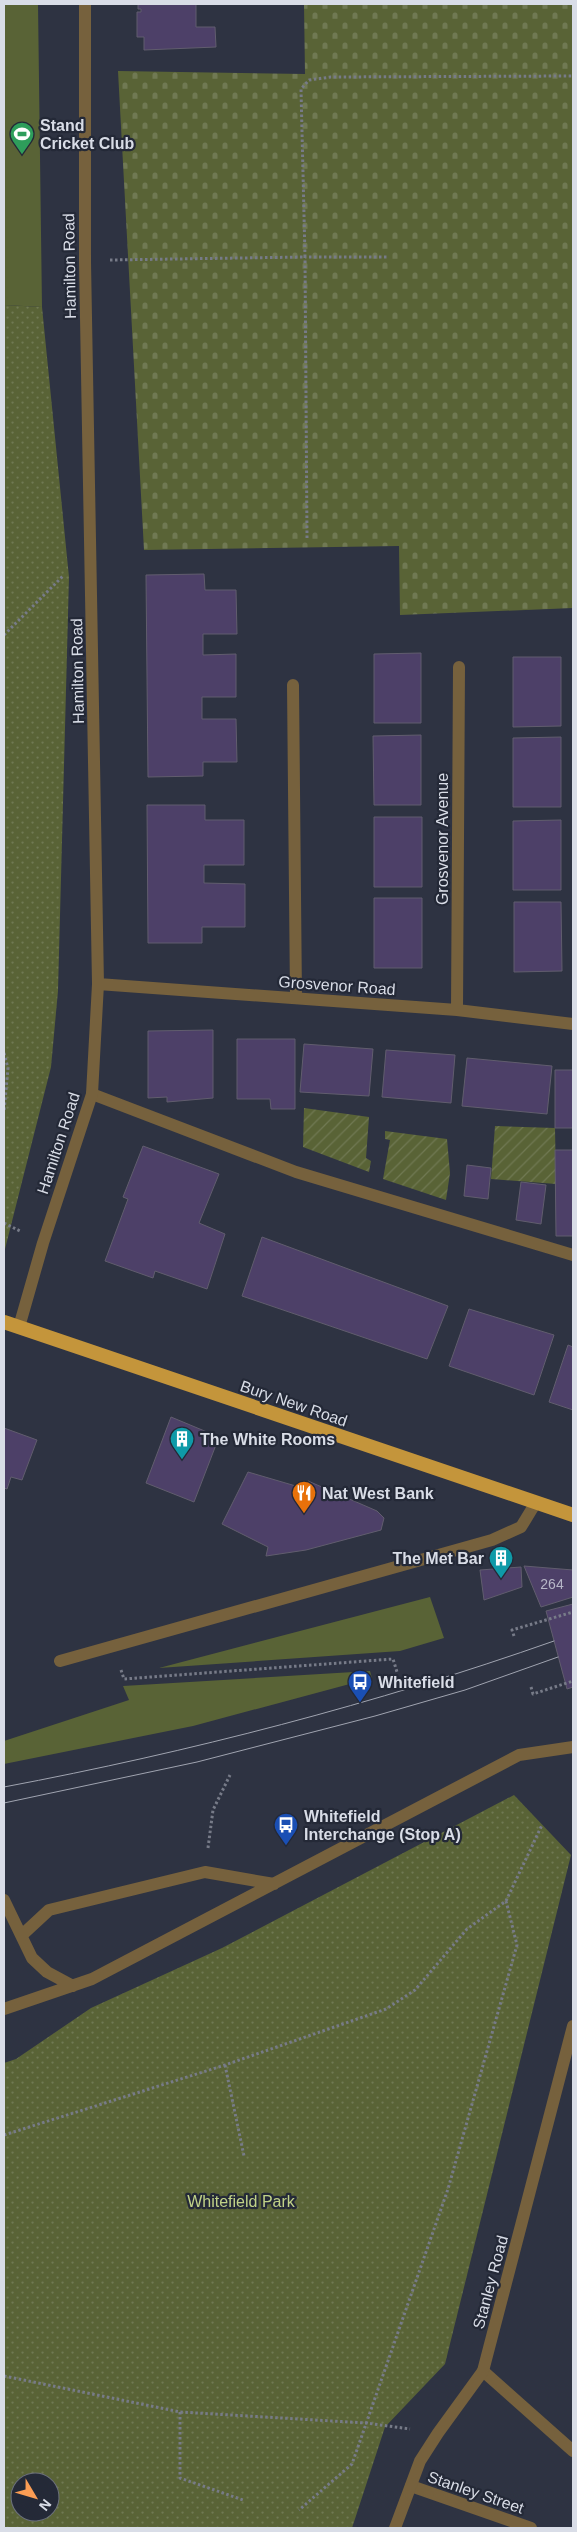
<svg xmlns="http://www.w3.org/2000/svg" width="577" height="2532" font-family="Helvetica,sans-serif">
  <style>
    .grass { fill: #596336 }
    .cemetery { fill: url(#cemetery-stones) }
    .park { fill: url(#park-dots); fill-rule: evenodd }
    .garden { fill: url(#garden-furrows) }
    .building { fill: #4d4068; stroke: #615d6e }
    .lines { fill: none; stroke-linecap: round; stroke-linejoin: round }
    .path { stroke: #777b88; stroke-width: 3; stroke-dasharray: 2.5 2.5; stroke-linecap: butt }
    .service { stroke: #76613d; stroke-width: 12 }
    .minor { stroke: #76613d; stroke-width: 12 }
    .tertiary { stroke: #76613d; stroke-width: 12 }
    .trunk { stroke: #c4953b; stroke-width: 14 }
    .tram { stroke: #a0a4b0; stroke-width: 1 }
    .labels { text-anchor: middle; stroke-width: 4.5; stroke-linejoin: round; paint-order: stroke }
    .number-label { font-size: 14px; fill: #b6b6c7 }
    .poi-label { font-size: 16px; font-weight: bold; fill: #d9dde7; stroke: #242937; text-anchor: start }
    .street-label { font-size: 16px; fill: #d9dde7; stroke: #242937 }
    .park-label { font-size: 16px; fill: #c1d288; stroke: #242937 }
  </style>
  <defs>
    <pattern id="cemetery-stones" width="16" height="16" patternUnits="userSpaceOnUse" patternTransform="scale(1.25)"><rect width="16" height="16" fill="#596336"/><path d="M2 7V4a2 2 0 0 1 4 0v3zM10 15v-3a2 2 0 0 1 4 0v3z" fill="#707953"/></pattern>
    <pattern id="park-dots" width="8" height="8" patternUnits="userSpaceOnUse" patternTransform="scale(1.25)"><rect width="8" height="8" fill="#596336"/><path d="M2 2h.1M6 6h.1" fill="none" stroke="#707953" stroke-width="1.8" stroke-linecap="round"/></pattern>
    <pattern id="garden-furrows" width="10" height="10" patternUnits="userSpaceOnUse" patternTransform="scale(1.25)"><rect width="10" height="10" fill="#596336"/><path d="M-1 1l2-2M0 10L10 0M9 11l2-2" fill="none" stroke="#707953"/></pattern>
  </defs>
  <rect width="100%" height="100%" fill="#2e3342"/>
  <!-- grass -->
  <path class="grass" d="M4,4H38L42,307L4,305Z
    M430,1597L444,1638L400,1651L159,1668Z
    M370,1671L372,1678L193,1726L4,1764V1741L129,1700L123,1686Z"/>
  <!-- cemetery -->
  <path class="cemetery" d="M304,4H573V608L400,615L399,546L144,550L118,71L305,74Z"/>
  <!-- park -->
  <path class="park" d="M4,305L42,307L69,577L58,991L51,1067L4,1253Z
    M514,1795L571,1855L445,2364L385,2427L352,2528H4V2063L16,2059L91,2008L222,1948ZM20,2482H50V2512H20Z"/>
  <!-- garden -->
  <path class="garden" d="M304,1108L369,1117L366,1158L371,1161L369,1172L303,1147Z
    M495,1126L555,1128L556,1184L491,1179Z
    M385,1131L447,1139L450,1173L446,1200L383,1179L390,1140L385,1139Z"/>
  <!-- building -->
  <path class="building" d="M138,4H196V27H215L216,47L144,50V37H137V12H141V9H138Z
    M204,574L205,590H236L237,634H203V655L236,654V697H202V719H236L237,762H203V776L148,777L146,575Z
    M421,653V723H374V654Z
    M513,657H561V726L513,727Z
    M421,735V805H374L373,736Z
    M561,737V807H513V738Z
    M147,805H205V820H244V865H204V883L245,884V927H202V943H148Z
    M374,817H422V887H374Z
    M561,820V890H513V821Z
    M374,898H422V968H374Z
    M514,902H561L562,971L514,972Z
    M213,1030V1098L167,1102V1097L148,1098V1031Z
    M237,1039H295V1109H271L270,1099H237Z
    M304,1044L373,1049L369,1096L300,1092Z
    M386,1050L455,1055L451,1103L382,1097Z
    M467,1058L552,1066L547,1114L462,1106Z
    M555,1070H573V1128H555Z
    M143,1146L219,1174L199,1223L225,1234L207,1289L155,1271L153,1278L105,1261L128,1199L123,1197Z
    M555,1150H573V1236H556Z
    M467,1165L491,1168L488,1199L464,1196Z
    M521,1182L546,1185L541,1224L516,1220Z
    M262,1237L448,1306L427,1359L242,1296Z
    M469,1309L554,1335L534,1395L449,1366Z
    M568,1345L573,1347V1410L549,1402Z
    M171,1417L219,1437L194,1502L146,1483Z
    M4,1428L37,1440L22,1480L11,1477L7,1489L4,1488Z
    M248,1472L306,1489L308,1481L377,1511L384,1518L381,1530L306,1550L266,1556L268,1547L222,1524Z
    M524,1566L573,1570V1597L541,1607Z
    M521,1567L522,1587L484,1600L480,1570Z
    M573,1604V1687L567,1689L546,1611Z"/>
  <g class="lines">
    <!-- path -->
    <path class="path" d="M110,260L305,257L301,89L309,80L331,77L573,76
      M307,538L305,257H389
      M4,635L64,575
      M4,1053L8,1068L4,1112
      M4,1223L20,1231
      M514,1636L512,1630L573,1612
      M121,1670L124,1679L393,1659L397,1672
      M531,1687L533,1694L573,1681
      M208,1848L213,1810L230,1775
      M506,1901L542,1825
      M225,2065L244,2156
      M4,2135L225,2065L386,2009L415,1990L467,1929L506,1901L517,1945L448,2189L352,2464L299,2510
      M4,2376L180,2412L366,2423L410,2429
      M180,2412V2478L243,2500"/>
    <!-- service -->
    <path class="service" d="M293,685L296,998
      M92,1094L296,1172L573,1255
      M60,1661L492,1540L521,1527L535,1504
      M4,1900L32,1958L47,1972L73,1986
      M22,1935L49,1910L205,1872L274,1884
      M4,2009L92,1979L519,1755L573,1747
      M483,2371L573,2451"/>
    <!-- minor -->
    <path class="minor" d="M98,984L457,1010L573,1024
      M457,1010L459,667
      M19,1327L43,1243L92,1094L98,984L85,262V4
      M411,2486L531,2528"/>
    <!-- tertiary -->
    <path class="tertiary" d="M395,2528L420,2461L438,2433L483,2371L573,2026"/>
    <!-- trunk -->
    <path class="trunk" d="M4,1322L573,1515"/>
    <!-- tram -->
    <path class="tram" d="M4,1787C190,1752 375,1704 554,1641
      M4,1803L197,1762L375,1716L465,1690L558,1657"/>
  </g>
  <!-- icons -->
  <defs>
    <symbol id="stadium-pin" viewBox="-11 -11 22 30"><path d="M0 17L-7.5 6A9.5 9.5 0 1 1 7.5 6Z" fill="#2e9e5b" stroke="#242937"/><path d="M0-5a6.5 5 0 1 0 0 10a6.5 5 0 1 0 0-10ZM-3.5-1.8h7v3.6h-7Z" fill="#fff"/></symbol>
    <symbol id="building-pin" viewBox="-11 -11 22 30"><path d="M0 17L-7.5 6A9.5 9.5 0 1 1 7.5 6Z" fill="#0f9aa8" stroke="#242937"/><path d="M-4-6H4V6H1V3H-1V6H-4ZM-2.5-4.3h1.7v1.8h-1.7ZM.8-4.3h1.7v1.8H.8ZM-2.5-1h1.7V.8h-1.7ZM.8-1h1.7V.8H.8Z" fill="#fff"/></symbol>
    <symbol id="restaurant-pin" viewBox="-11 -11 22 30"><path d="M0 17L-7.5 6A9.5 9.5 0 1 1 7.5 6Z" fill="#e8710a" stroke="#242937"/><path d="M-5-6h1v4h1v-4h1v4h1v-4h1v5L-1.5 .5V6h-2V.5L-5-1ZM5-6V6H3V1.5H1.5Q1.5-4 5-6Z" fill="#fff"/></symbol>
    <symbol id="bus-pin" viewBox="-11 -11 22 30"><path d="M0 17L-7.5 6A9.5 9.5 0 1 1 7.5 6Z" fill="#1a4fb4" stroke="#242937"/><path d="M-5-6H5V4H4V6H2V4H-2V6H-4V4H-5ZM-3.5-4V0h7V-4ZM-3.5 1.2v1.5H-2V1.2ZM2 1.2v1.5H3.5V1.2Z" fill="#fff"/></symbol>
  </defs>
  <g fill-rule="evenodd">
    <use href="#stadium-pin" x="8" y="120" width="28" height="38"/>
    <use href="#building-pin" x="168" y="1425" width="28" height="38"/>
    <use href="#restaurant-pin" x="290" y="1479" width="28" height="38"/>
    <use href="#building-pin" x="487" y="1544" width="28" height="38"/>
    <use href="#bus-pin" x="346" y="1668" width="28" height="38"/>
    <use href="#bus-pin" x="272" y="1811" width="28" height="38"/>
  </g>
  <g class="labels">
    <!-- number labels -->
    <g class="number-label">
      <text x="552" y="1589">264</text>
    </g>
    <!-- poi labels -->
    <g class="poi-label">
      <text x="40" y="131">Stand<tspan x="40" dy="18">Cricket Club</tspan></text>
      <text x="200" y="1445">The White Rooms</text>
      <text x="322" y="1499">Nat West Bank</text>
      <text x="484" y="1564" text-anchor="end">The Met Bar</text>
      <text x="378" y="1688">Whitefield</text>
      <text x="304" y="1822">Whitefield<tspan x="304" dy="18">Interchange (Stop A)</tspan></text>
    </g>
    <!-- street labels -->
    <g class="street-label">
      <text transform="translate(69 266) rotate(-91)" y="6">Hamilton Road</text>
      <text transform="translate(77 671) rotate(-91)" y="6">Hamilton Road</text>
      <text transform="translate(442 839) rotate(-90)" y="6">Grosvenor Avenue</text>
      <text transform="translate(337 985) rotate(4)" y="6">Grosvenor Road</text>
      <text transform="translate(58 1143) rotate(-72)" y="6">Hamilton Road</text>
      <text transform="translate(294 1403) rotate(19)" y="6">Bury New Road</text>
      <text transform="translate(490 2282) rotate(-75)" y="6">Stanley Road</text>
      <text transform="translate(476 2492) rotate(19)" y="6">Stanley Street</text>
    </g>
    <!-- park labels -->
    <g class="park-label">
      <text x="241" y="2207">Whitefield Park</text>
    </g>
  </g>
  <!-- border -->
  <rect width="577" height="2532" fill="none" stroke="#d9dde7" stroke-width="10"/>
  <!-- north arrow -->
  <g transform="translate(35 2497) rotate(128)"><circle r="24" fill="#242937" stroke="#6c717d"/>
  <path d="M0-4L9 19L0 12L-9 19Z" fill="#fc9d54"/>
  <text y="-8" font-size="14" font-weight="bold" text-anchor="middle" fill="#d9dde7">N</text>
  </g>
</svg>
